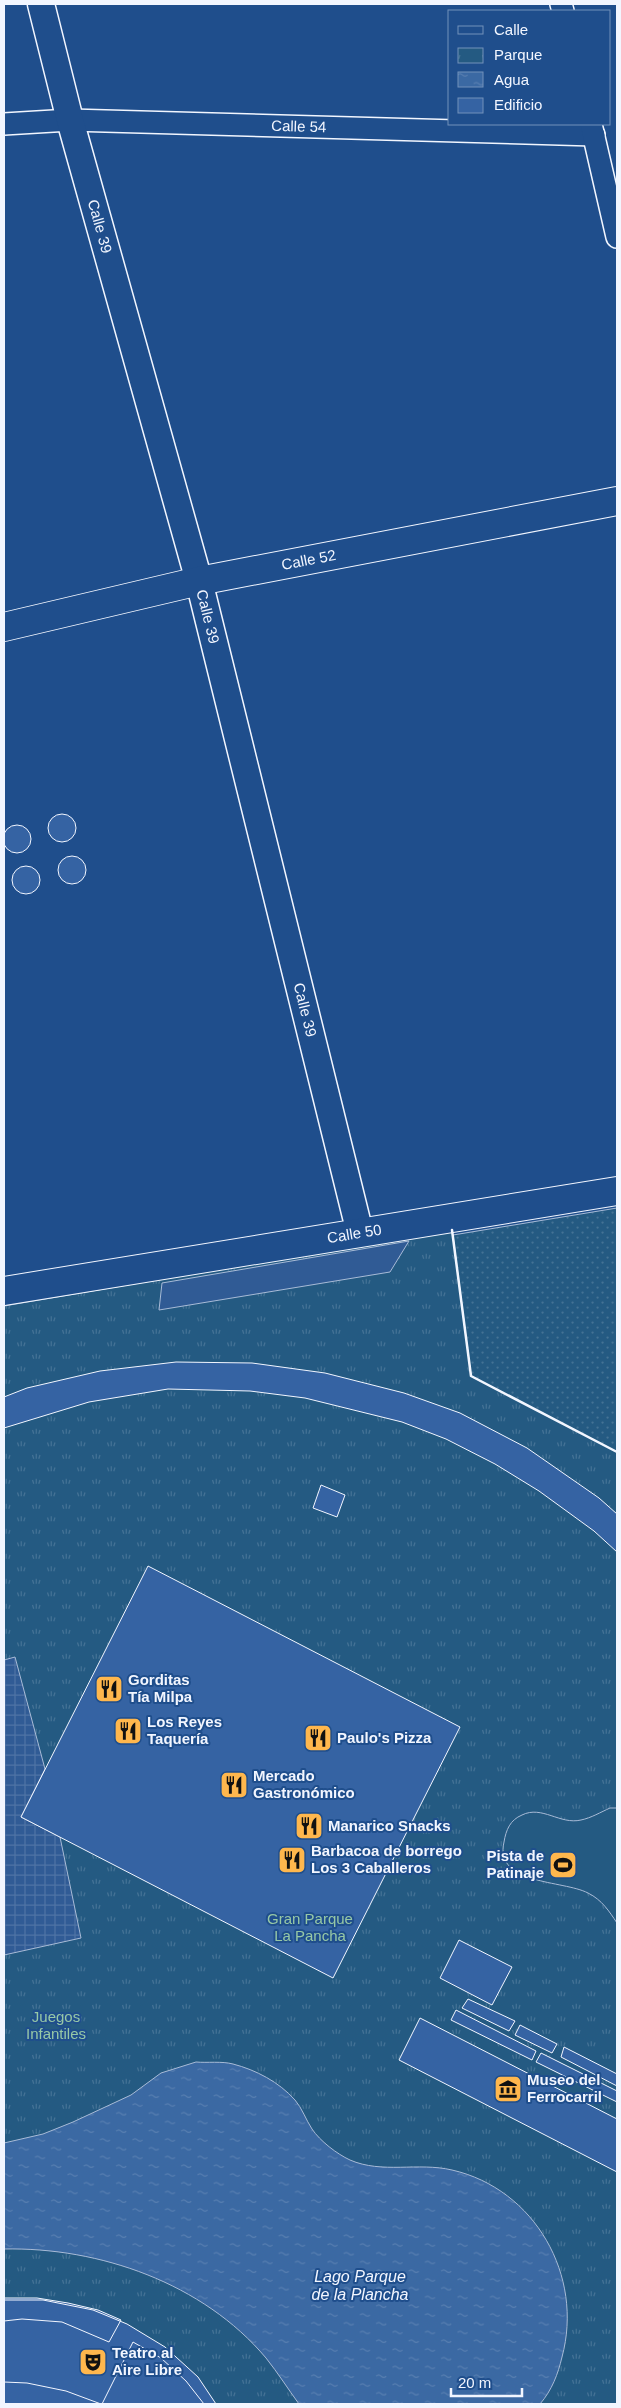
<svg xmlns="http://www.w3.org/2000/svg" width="621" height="2408" font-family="Helvetica,sans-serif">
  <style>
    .grass { fill: url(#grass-dots); stroke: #a8bbd7 }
    .park { fill: url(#park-tufts); stroke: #a8bbd7 }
    .pitch { fill: #245a82; stroke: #a8bbd7 }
    .parking { fill: #305b95; stroke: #a8bbd7 }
    .plaza { fill: url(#plaza-grid); stroke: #a8bbd7 }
    .water { fill: url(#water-ripples); stroke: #a8bbd7 }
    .building { fill: #3563a3; stroke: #f2f6ff }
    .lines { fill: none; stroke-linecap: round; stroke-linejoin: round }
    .minor-casing { stroke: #f2f6ff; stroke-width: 24 }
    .tertiary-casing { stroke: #f2f6ff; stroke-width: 29 }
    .secondary-casing { stroke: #f2f6ff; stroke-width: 30 }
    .minor { stroke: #1f4e8c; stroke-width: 21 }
    .tertiary { stroke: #1f4e8c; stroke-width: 26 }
    .secondary { stroke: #1f4e8c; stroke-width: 28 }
    .wall { stroke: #f2f6ff; stroke-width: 2.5 }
    .labels { text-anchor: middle; stroke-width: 4; stroke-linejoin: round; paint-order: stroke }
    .street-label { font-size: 15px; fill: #f2f6ff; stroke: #1f4e8c }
    .poi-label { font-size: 15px; font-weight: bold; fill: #f2f6ff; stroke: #1f4e8c; text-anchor: start }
    .park-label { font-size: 15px; fill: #97c8a6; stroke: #1f4e8c }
    .water-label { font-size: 16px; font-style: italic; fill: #f2f6ff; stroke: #1f4e8c }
  </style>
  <defs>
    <pattern id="grass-dots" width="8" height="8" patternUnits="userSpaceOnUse" patternTransform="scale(1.25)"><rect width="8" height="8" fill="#245a82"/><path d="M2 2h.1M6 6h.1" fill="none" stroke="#447295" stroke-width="1.8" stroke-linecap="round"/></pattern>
    <pattern id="park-tufts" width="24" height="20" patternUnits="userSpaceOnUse" patternTransform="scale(1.25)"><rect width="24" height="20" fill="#245a82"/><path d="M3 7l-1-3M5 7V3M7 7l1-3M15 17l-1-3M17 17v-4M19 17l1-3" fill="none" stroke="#447295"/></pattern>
    <pattern id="plaza-grid" width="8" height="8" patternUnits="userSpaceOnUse" patternTransform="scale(1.25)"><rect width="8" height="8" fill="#305b95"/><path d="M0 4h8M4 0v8" fill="none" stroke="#4e73a5"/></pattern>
    <pattern id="water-ripples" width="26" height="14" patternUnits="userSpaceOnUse" patternTransform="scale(1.25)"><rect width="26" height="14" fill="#3b69a3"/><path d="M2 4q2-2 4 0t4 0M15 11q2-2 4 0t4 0" fill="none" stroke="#587fb1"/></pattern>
  </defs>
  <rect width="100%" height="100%" fill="#1f4e8c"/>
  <!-- grass -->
  <path class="grass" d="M617,1208V1452L471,1376L453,1235Z"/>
  <!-- park -->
  <path class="park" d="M452,1230L471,1376L617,1452V2404H4V1306Z"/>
  <!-- pitch -->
  <path class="pitch" d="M610,1808H617V1923C609,1911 602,1900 588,1893C563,1880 494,1885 504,1842C506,1830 510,1820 522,1815C542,1805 560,1825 581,1820C591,1818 601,1812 610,1808Z"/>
  <!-- parking -->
  <path class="parking" d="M409,1241L390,1272L159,1310L162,1283Z"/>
  <!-- plaza -->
  <path class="plaza" d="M15,1657L45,1769L21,1817L60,1837L81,1938L4,1955V1660Z"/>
  <!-- water -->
  <path class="water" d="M196,2062C207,2063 222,2061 233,2064C256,2070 279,2082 295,2100C302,2108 306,2120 312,2129C320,2141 337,2154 350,2160C382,2174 418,2162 452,2170C535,2189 584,2276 562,2357C558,2374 552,2390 540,2404H299C288,2389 278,2373 266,2358C203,2283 99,2247 4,2249V2143L43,2134L73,2122L131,2095L161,2073Z"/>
  <!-- building -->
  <path class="building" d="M48 828a14 14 0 1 1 28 0a14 14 0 1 1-28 0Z
    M3 839a14 14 0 1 1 28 0a14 14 0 1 1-28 0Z
    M58 870a14 14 0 1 1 28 0a14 14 0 1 1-28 0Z
    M12 880a14 14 0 1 1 28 0a14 14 0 1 1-28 0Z
    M176,1362L252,1363L325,1373L404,1393L460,1413L527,1448L599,1498L617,1514V1552L594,1531L539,1491L495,1464L446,1439L402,1422L305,1398L250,1391L168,1389L89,1402L4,1428V1397L27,1388L100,1371Z
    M321,1485L345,1495L337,1517L313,1508Z
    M148,1566L460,1727L333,1978L21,1817Z
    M459,1940L512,1967L492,2005L440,1978Z
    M468,1999L515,2021L509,2031L462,2008Z
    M456,2010L536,2051L532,2060L451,2020Z
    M420,2018L617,2119V2172L399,2060Z
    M520,2025L557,2044L552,2053L515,2035Z
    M564,2047L617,2074V2086L561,2057Z
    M541,2053L617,2091V2102L536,2062Z
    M4,2298H37L68,2303L98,2310L121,2320L109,2342L62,2322L22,2319L4,2321Z
    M4,2300H43L93,2310L127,2324L165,2347L198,2377L216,2404H4Z
    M133,2342L161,2358L186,2381L204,2404H102Z
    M4,2382L27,2383L66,2391L101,2404H4Z"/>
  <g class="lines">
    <defs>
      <g id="minor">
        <path d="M561,4L563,11"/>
        <path id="s1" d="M4,124L70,120L594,135"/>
        <path d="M591,124L617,237"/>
      </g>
      <g id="tertiary">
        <path id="s2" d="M41,4L70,120L199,581L360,1233"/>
      </g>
      <g id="secondary">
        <path id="s3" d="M4,627L199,581L617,501"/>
        <path id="s4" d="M4,1291L617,1191"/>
      </g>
    </defs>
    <!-- minor casing -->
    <use href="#minor" class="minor-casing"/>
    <!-- tertiary casing -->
    <use href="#tertiary" class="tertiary-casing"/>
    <!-- secondary casing -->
    <use href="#secondary" class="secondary-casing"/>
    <!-- minor -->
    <use href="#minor" class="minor"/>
    <!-- tertiary -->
    <use href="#tertiary" class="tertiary"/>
    <!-- secondary -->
    <use href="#secondary" class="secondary"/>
    <!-- wall -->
    <path class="wall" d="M452,1230L471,1376L617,1452"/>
  </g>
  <!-- icons -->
  <defs>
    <symbol id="restaurant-square" viewBox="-11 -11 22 22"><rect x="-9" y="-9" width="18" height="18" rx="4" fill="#ffb74d" stroke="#1f4e8c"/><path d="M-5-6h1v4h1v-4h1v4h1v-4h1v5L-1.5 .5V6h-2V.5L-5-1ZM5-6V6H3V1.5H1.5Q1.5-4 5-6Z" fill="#111"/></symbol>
    <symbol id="stadium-square" viewBox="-11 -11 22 22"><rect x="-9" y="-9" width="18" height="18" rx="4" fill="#ffb74d" stroke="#1f4e8c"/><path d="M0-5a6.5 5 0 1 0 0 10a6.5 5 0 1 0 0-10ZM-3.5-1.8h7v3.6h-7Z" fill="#111"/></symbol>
    <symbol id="museum-square" viewBox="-11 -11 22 22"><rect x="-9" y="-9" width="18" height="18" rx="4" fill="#ffb74d" stroke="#1f4e8c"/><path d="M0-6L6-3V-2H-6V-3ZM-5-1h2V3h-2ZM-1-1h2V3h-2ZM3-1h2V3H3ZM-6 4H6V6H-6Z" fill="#111"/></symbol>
    <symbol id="theatre-square" viewBox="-11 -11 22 22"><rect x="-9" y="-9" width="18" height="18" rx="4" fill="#ffb74d" stroke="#1f4e8c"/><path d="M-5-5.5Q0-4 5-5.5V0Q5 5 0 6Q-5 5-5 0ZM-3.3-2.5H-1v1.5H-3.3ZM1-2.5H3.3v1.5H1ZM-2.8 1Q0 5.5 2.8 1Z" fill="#111"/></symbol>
  </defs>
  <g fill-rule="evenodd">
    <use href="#restaurant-square" x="93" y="1673" width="32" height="32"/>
    <use href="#restaurant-square" x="112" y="1715" width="32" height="32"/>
    <use href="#restaurant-square" x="302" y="1722" width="32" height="32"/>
    <use href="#restaurant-square" x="218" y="1769" width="32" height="32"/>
    <use href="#restaurant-square" x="293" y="1810" width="32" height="32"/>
    <use href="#restaurant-square" x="276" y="1844" width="32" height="32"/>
    <use href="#stadium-square" x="547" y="1849" width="32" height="32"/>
    <use href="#museum-square" x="492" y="2073" width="32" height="32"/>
    <use href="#theatre-square" x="77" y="2346" width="32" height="32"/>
  </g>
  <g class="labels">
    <!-- street labels -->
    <g class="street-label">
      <text dy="5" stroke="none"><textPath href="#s1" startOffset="295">Calle 54</textPath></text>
      <text dy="5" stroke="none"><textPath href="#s2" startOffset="230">Calle 39</textPath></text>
      <text dy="5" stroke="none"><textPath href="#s3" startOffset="312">Calle 52</textPath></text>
      <text dy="5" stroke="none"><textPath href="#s2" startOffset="635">Calle 39</textPath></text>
      <text dy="5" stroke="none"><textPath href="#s2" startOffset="1040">Calle 39</textPath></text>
      <text dy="5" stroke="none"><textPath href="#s4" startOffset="355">Calle 50</textPath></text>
    </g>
    <!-- poi labels -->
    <g class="poi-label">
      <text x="128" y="1685">Gorditas<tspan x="128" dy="17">Tía Milpa</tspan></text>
      <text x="147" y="1727">Los Reyes<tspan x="147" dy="17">Taquería</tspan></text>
      <text x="337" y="1743">Paulo's Pizza</text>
      <text x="253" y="1781">Mercado<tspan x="253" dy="17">Gastronómico</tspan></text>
      <text x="328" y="1831">Manarico Snacks</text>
      <text x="311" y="1856">Barbacoa de borrego<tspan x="311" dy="17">Los 3 Caballeros</tspan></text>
      <text x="544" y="1861" text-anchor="end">Pista de<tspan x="544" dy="17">Patinaje</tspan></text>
      <text x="527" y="2085">Museo del<tspan x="527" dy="17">Ferrocarril</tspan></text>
      <text x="112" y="2358">Teatro al<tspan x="112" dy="17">Aire Libre</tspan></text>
    </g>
    <!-- park labels -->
    <g class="park-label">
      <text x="310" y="1924">Gran Parque<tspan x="310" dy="17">La Pancha</tspan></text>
      <text x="56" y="2022">Juegos<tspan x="56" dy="17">Infantiles</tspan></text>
    </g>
    <!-- water labels -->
    <g class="water-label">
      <text x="360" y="2282">Lago Parque<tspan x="360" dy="18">de la Plancha</tspan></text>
    </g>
  </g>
  <!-- border -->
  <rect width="621" height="2408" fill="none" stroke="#f2f6ff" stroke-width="10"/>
  <!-- legend -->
  <rect x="448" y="10" width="162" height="115" fill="#1f4e8c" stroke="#7391ba"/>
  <rect x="458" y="26" width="25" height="8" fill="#1f4e8c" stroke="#7391ba"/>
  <text x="494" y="35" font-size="15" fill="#f2f6ff">Calle</text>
  <rect x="458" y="48" width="25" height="15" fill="url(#park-tufts)" stroke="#7391ba"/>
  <text x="494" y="60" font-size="15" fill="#f2f6ff">Parque</text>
  <rect x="458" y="72" width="25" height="15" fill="url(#water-ripples)" stroke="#7391ba"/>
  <text x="494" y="85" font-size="15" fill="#f2f6ff">Agua</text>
  <rect x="458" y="98" width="25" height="15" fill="#3563a3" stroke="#7391ba"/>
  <text x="494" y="110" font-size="15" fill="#f2f6ff">Edificio</text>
  <!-- scale -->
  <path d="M451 2388v8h71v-8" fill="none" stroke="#f2f6ff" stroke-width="2.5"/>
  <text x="458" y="2388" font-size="15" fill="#f2f6ff" stroke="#1f4e8c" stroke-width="4" paint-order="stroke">20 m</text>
</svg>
